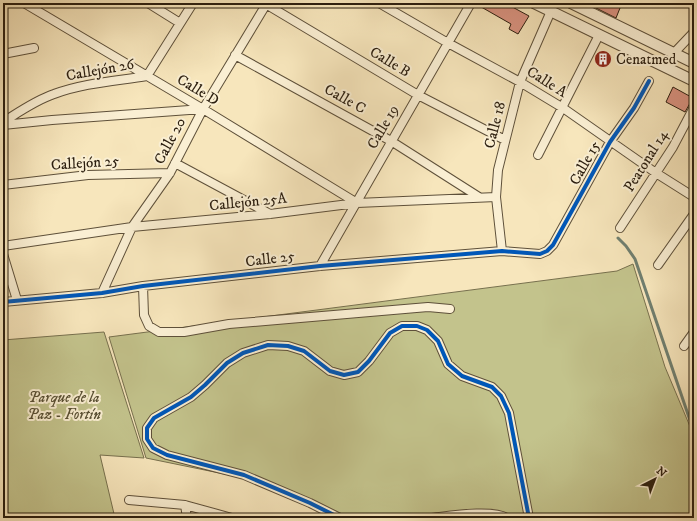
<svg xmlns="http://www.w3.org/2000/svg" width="697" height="521" viewBox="0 0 697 521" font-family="'IM FELL DW Pica',serif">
<rect width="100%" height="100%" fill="#f7e6bc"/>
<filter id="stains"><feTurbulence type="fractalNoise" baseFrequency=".005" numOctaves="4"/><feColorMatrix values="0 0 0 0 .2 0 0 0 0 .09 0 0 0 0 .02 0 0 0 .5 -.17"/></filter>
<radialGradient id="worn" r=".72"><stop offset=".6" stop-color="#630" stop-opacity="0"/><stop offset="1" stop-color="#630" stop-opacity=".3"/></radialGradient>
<path fill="#c3c38c" stroke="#77704e" d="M633 264 665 367 694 436V518H331L319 511 239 477 146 458 109 337 617 271Z
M104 332 144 458 100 455 115 518H3V340Z"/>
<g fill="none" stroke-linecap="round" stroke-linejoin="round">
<path stroke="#6f7f70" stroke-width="3" d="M618 238 626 246 635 259 694 432"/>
</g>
<path fill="#da9381" stroke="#2b1e0f" d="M476 3H505L529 16 518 34 509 29 511 24 476 4Z
M586 3H622L616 18Z
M601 52 610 57 605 65 596 61Z
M673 87 693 98 685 112 666 102Z"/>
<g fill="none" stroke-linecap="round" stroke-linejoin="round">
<g stroke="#5e503a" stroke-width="10">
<path id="minor" d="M24 3 203 109 357 203
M148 3 180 23
M264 3 418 95 505 140
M379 3 448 43 520 82 563 108 656 173 694 197
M674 53 694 32
M3 54 34 48
M235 55 391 141 479 197
M3 122C19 112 36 100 54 94 83 83 116 81 147 76L193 3
M3 125 52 120 203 109
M538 155 599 35
M175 163 270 214
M3 185 88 175 170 173
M620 228 673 147 694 107
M3 246 132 227 270 214 357 203 496 197
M502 251 496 197 498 170 520 82 551 11
M3 254 17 300
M658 265 694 214
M320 266 471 3
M143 286 144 315 149 326 159 332H184L229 324 428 307 450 309
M102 293 132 227 170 173 203 109 267 3
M3 302 102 293 143 286 320 266 502 251 540 254 547 251 553 245 610 142 634 108 649 81
M684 346 694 332
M129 500 185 505 232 518
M185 505 187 518
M340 518 310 503 244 475 167 455 153 448 147 439V428L154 418 191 397 205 385 227 363 243 353 268 345 288 346 304 351 330 371 344 375 358 372 369 361 390 333 402 326H417L427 330 438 341 448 364 462 376 492 387 501 396 509 413 529 518
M430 518C449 516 492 509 507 518"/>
</g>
<g stroke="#5e503a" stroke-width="12">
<path id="tertiary" d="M534 3 694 81
M571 3 694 63"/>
</g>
<use href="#minor" stroke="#faefd3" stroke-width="8"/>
<use href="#tertiary" stroke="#faefd3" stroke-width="10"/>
<g stroke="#faefd3" stroke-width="6">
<path id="cycleway" d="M3 302 102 293 143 286 320 266 502 251 540 254 547 251 553 245 610 142 634 108 649 81
M340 518 310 503 244 475 167 455 153 448 147 439V428L154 418 191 397 205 385 227 363 243 353 268 345 288 346 304 351 330 371 344 375 358 372 369 361 390 333 402 326H417L427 330 438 341 448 364 462 376 492 387 501 396 509 413 529 518"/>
</g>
<use href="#cycleway" stroke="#0057b8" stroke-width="4"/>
</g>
<defs>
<g id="building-disc" transform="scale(0.9)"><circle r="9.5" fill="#8f2418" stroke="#faefd3"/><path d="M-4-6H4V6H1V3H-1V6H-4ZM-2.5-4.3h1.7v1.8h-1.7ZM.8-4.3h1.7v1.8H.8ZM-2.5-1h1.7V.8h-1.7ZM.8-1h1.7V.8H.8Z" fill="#fff"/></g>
</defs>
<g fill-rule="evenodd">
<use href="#building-disc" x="603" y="59"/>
</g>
<g text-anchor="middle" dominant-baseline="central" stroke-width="4" stroke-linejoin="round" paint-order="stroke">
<g font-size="15" fill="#2b1e0f" stroke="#faefd3" text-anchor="start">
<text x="616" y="59">Cenatmed</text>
</g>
<g font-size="15" fill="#2b1e0f" stroke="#faefd3">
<text transform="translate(390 62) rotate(31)">Calle B</text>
<text transform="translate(100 70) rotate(-10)">Callejón 26</text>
<text transform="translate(547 82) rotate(32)">Calle A</text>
<text transform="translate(198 90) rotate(31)">Calle D</text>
<text transform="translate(345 99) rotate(29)">Calle C</text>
<text transform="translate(495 125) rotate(-76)">Calle 18</text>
<text transform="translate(383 127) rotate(-60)">Calle 19</text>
<text transform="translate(170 141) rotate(-62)">Calle 20</text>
<text transform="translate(646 161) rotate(-58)">Peatonal 14</text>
<text transform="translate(85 163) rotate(-4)">Callejón 25</text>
<text transform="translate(585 163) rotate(-61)">Calle 15</text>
<text transform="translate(248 202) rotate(-6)">Callejón 25A</text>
<text transform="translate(270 259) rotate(-7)">Calle 25</text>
</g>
<g font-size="15" font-style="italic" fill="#595034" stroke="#faefd3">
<text x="64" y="397">Parque de la<tspan x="64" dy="17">Paz - Fortín</tspan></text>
</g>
</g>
<rect width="697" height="521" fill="none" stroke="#f7e6bc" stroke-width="16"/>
<rect x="4" y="4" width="689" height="513" fill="none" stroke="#2b1e0f" stroke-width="2"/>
<rect x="8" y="8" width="681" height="505" fill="none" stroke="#2b1e0f"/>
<g transform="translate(655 479) rotate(42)" stroke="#faefd3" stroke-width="3" paint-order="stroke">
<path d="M0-3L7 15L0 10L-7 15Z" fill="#2b1e0f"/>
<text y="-6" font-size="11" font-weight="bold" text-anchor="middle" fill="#2b1e0f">N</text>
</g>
<rect width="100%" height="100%" filter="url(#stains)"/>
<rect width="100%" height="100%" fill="url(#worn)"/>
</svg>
